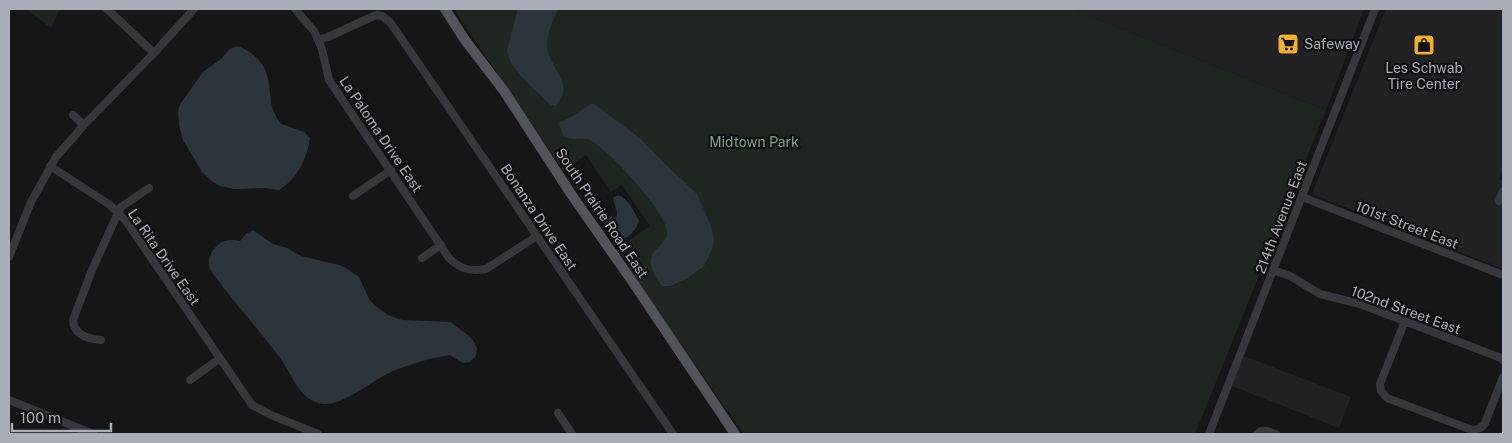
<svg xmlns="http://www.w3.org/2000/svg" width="1512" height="443" viewBox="0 0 1512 443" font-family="'Public Sans',sans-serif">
<rect width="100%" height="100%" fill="#161618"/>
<path fill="#222225" d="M1073 9H1364L1326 110Z
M1386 9H1503V169L1499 179 1503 181V269L1312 194Z
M1244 356 1351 397 1339 428 1232 386Z"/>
<path fill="#1e261f" d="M26 9H60L51 28Z
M454 9H1073L1326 110 1195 434H744L656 309 617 249 650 226 622 185 611 192 586 155 563 171Z"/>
<path fill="#2c353c" d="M518 9H558C553 21 547 33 547 46 549 69 577 84 555 106L549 104C535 88 510 72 507 50Z
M238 46C250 51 262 60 266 72 273 92 266 104 281 124L304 132 310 138C307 159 297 179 279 190L264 188 234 189 220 186 213 182 202 172 183 140 179 125 178 110 181 103 203 72 221 59 231 48Z
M591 104H594L641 139 665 164 697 194 711 226 714 240 712 249 704 266 688 278 670 286H662C656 277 645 263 654 252 656 249 659 247 662 244 664 241 667 237 667 234 671 216 608 150 592 141 582 136 575 142 563 136L559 123 573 116Z
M618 195C628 198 634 211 639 221 637 230 627 239 618 241 607 234 600 217 599 204H601L607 215 614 218 617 217V213L613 198Z
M253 230 273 244 287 248 301 256 339 265 346 268 359 277 369 299 374 305 388 315 402 320 450 322 469 336 474 342 477 349 476 356 470 362 463 363 450 355C430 358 410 364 391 372 373 380 343 406 323 404 299 401 293 375 280 358 262 334 242 311 223 287 219 280 210 273 209 265 208 259 211 252 215 248 222 240 230 239 240 241L246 234Z"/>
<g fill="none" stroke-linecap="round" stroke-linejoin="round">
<path stroke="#37383d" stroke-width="8" d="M107 9 154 53
M295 9 314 31 322 49 329 80 449 258C460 269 471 272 486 269L537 236
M318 40 328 37 376 15 382 16 390 22 673 434
M73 115 84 125
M50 166 110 205 126 221 252 405 271 415 318 434
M353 196 391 170
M1302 197 1503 275
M1499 201 1503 191
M9 257 31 202 56 157 84 125 154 53 194 9
M422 258 441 245
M1273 270 1290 276 1320 294 1360 304 1501 358 1503 360
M1405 321 1380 384 1381 391 1387 398 1472 430C1478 430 1482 428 1485 423L1503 377
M101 340C88 339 74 335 73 320L92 270 118 213 121 207 149 188
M190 380 219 359
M9 400 93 434
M558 413 572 434
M1209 434 1375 9
M1257 434 1261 431H1267L1276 434"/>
<path stroke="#53555c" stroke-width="10" d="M445 9 465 40 504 91 571 194 632 281 735 434"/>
</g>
<defs>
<g id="supermarket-square" transform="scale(1.125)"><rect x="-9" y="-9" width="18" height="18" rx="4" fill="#f2b134" stroke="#111113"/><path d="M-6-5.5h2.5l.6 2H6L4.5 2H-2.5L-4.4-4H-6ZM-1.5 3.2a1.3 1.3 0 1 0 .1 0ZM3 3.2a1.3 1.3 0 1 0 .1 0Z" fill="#111"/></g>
<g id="shop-square" transform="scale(1.125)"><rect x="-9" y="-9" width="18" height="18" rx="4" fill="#f2b134" stroke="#111113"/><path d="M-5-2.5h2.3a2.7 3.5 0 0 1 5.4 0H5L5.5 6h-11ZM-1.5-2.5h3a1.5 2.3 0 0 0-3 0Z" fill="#111"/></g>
</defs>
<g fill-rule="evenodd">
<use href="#supermarket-square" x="1288" y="44"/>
<use href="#shop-square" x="1424" y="45"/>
</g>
<g text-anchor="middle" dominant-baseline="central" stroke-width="4.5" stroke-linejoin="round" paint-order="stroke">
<g font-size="14" fill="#a8adb8" stroke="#111113" text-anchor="start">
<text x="1304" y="44">Safeway</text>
<text x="1424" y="68" text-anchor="middle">Les Schwab<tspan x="1424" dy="16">Tire Center</tspan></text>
</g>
<g font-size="14" fill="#a8adb8" stroke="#111113">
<text transform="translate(381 134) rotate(56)">La Paloma Drive East</text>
<text transform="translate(602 213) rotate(56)">South Prairie Road East</text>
<text transform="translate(539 217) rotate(56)">Bonanza Drive East</text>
<text transform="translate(1281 217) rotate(-69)">214th Avenue East</text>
<text transform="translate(1407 225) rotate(21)">101st Street East</text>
<text transform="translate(164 257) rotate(55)">La Rita Drive East</text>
<text transform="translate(1406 310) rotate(20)">102nd Street East</text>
</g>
<g font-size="14" fill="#7fa381" stroke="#111113">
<text x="754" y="142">Midtown Park</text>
</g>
</g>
<rect width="1512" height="443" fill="none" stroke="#a8adb8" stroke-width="20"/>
<path d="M12 423v8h99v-8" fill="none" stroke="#a8adb8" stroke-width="2.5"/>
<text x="20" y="423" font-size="15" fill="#a8adb8" stroke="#111113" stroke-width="4" paint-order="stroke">100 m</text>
</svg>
